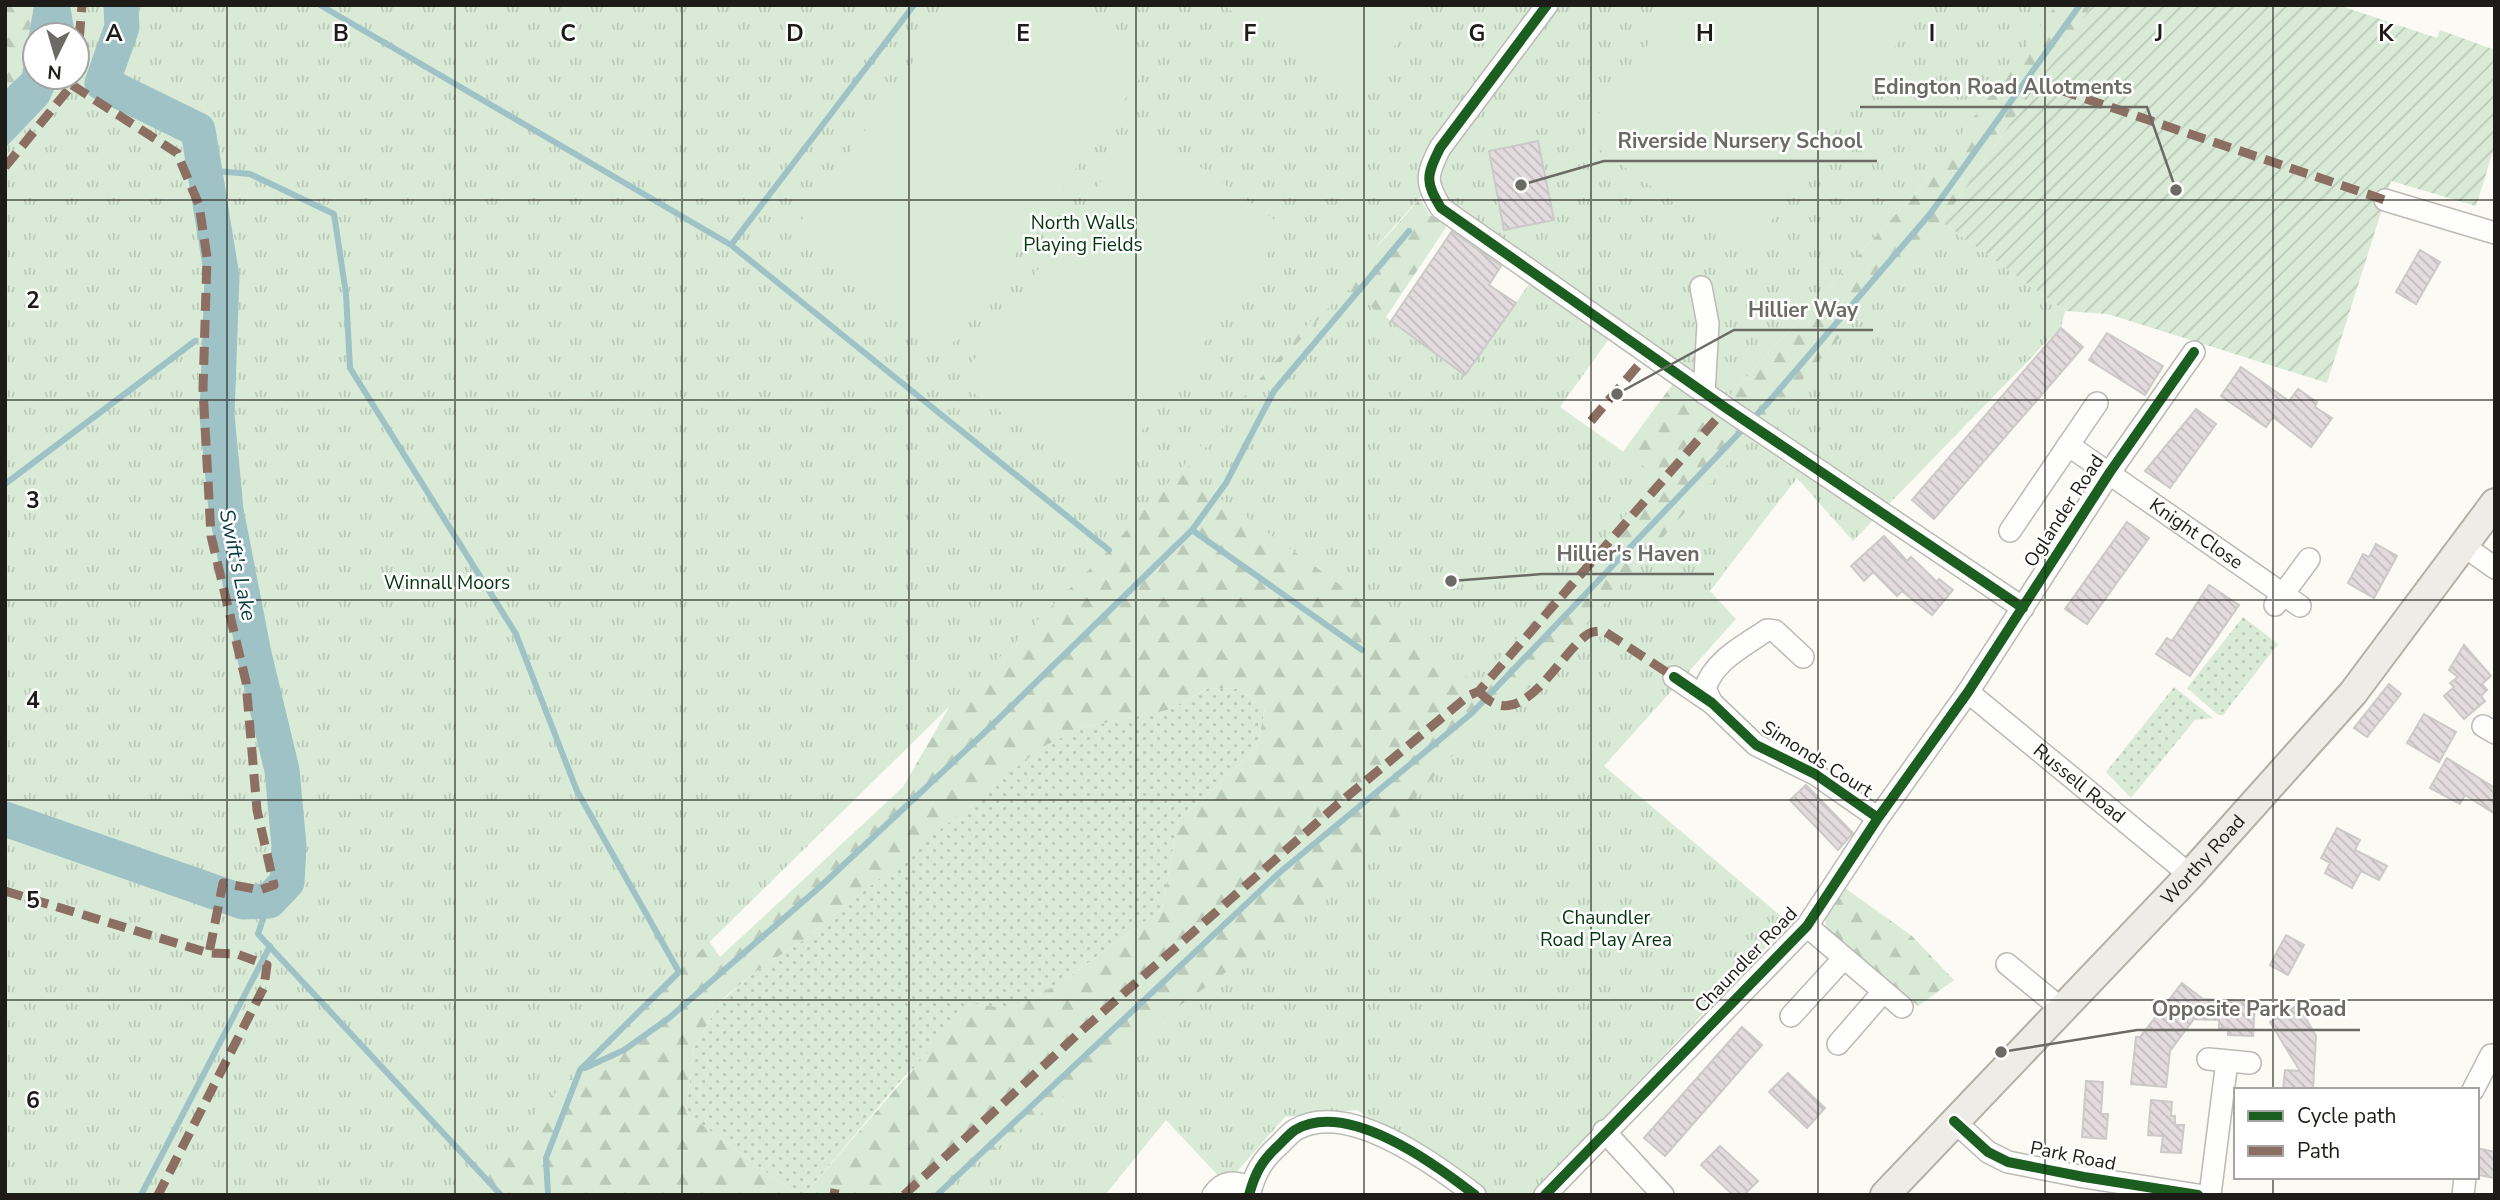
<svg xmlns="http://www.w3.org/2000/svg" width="2500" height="1200" viewBox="0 0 2500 1200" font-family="'Nunito Sans',sans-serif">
<defs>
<pattern id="grass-dots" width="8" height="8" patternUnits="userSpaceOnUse" patternTransform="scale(1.75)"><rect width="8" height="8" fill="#d9ebd7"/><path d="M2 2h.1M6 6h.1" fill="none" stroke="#bac9b8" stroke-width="1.8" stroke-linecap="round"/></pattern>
<pattern id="forest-firs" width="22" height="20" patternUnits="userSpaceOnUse" patternTransform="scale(1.75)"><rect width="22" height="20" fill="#d9ebd7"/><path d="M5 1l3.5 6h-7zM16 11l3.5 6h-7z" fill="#bac9b8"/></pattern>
<pattern id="park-tufts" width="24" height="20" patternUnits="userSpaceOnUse" patternTransform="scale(1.75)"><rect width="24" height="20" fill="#d9ebd7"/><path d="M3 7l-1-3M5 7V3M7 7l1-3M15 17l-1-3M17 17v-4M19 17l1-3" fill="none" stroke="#bac9b8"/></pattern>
<pattern id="garden-furrows" width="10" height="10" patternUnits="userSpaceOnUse" patternTransform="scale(1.75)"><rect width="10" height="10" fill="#d9ebd7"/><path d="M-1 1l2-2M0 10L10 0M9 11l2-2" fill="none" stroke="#bac9b8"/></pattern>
<pattern id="building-back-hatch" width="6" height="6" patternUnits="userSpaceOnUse" patternTransform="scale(1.75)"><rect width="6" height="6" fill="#e3dbdd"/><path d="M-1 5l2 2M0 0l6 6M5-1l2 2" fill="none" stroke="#c2bbbd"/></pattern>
</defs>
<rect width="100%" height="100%" fill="#fbfaf4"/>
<path fill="url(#grass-dots)" d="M2243 617 2278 644 2223 715H2218L2187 688Z
M2174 687 2213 718 2195 720 2131 798 2106 772Z
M1209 688 1240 689 1265 709 1257 748 1178 821 1162 909 1059 984 1008 1009 908 1072 804 1195H797L686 1113 694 1048 720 1002 759 969 805 939 1041 747 1085 727 1168 710Z"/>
<path fill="url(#forest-firs)" d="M5 5H34L22 75 5 90Z
M2013 5H2092L1942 222 1747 488 1696 624 985 1195H804L970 1003 1008 1009 1059 984 1162 909 1178 821 1257 748 1265 709 1240 689 1209 688 1168 710 1085 727 1042 747 805 939 759 969 720 1001 694 1048 686 1113 797 1195H463L101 46 720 957 903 787 993 631 1388 235 1420 198 1430 215 1447 226 1386 317 1362 365 1605 485 1624 450 1675 381 1714 414 1726 408 1728 397 1930 177Z
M1845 888 1912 936 1954 980 1918 1006 1826 930 1825 913Z"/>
<path fill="url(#park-tufts)" d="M43 5H2056L1930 177 1728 397 1428 188 1109 550 478 1169 501 1195H5V108L35 77H77V35H38Z
M1942 222 2065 311 2061 327 1853 541 1797 478 1710 591 1736 619 1604 766 1789 923 1531 1195H1484L1357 1110 1285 1117 1226 1184 1166 1120 1105 1195H937L1167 1015 1315 908 1492 712 1509 707 1532 685Z
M1532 280 1611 336 1560 407 1659 477 1477 684 1184 472 1346 288 1465 375Z"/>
<path fill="url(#garden-furrows)" d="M2092 5H2338L2437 38 2440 30 2495 50V145L2476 206 2391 181 2327 383 2108 314 2065 311 1942 222Z"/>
<path fill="#d9ebd7" d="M953 5H1074L1152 61 950 347 791 235Z
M1223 5H1426L1355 98Z
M1676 5H1925L1747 255 1582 137Z
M1141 125 1286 228 1103 485 958 382Z"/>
<path fill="#9ec2c5" d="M34 5H70L75 34 35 35V77H60L48 103 5 148V90L22 74Z"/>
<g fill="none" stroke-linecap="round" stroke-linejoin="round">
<path stroke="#9ec2c5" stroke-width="6" d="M320 5 731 245
M914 5 731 245 1109 550
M205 170 250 174 334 214 346 294 350 368 516 634 577 791 679 972 580 1070 546 1158 548 1195
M214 328 221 322
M5 484 195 341
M1192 530 1362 650
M269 901 258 934 501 1195
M585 1068 624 1050 669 1018 821 886 983 734 1192 530 1226 483 1274 391 1409 231
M141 1195 270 946
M937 1195 1279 873 1472 713 1766 405 1930 214 2080 5"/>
<path stroke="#9ec2c5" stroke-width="35" d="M5 819 243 902 269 901 287 882 289 846 282 770 254 654 226 510 217 415 222 277 198 130 102 83 122 27 121 5"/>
</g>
<path fill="url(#building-back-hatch)" stroke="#cccac9" stroke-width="2" d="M1538 141 1554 220 1504 230 1489 151Z
M1452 231 1501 266 1489 285 1516 303 1465 375 1391 321Z
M2420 250 2440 262 2416 304 2396 292Z
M2061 328 2083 347 1934 519 1912 500Z
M2107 333 2163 366 2145 395 2089 360Z
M2241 367 2289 401 2298 389 2317 402 2315 407 2332 418 2311 447 2273 417 2266 427 2221 396Z
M2196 409 2216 424 2170 488 2145 471Z
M2127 522 2149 538 2087 624 2065 609Z
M1884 536 1907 561 1911 557 1937 582 1939 579 1953 590 1932 615 1902 591 1897 596 1873 572 1864 581 1851 566Z
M2376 544 2397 556 2374 598 2348 583 2363 554 2369 557Z
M2209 585 2239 605 2190 676 2156 654 2167 638 2172 641Z
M2464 645 2491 676 2482 684 2487 690 2481 696 2485 701 2464 719 2444 696 2454 687 2450 683 2458 677 2449 670Z
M2389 684 2401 694 2367 737 2354 728Z
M2424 714 2456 732 2439 762 2407 743Z
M2447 758 2495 788V814L2465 795 2460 804 2430 788Z
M1806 785 1853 833 1838 850 1790 800Z
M2337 828 2360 840 2355 850 2387 866 2379 880 2361 871 2352 888 2325 873 2330 863 2321 858Z
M2286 935 2304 945 2288 975 2270 965Z
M2182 983 2203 999 2255 1002 2253 1036 2228 1035V1028H2219V1020L2194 1019 2170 1051 2166 1087 2131 1084 2136 1037H2140Z
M2298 1005 2316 1036 2313 1090H2283L2285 1070 2300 1071 2270 1022Z
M1742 1027 1762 1045 1665 1156 1644 1138Z
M1788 1073 1825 1108 1807 1128 1769 1092Z
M2086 1081 2103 1082 2101 1114H2108L2106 1139 2082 1137Z
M2151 1100 2172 1102 2171 1116H2175V1125H2184L2181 1153 2161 1152 2163 1136 2148 1135Z
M1720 1146 1758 1181 1744 1195H1733L1701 1165Z
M2477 1148 2495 1152V1178L2478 1175Z"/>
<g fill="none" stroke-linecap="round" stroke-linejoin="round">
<g stroke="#bbbab6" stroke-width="24">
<g id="minor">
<path d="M1547 5 1440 148C1426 176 1425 182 1441 208L1726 408 2023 608"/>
<path d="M2385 200 2495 233"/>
<path d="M1701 287 1708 324 1704 393"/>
<path id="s1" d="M2068 445 2300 606"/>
<path d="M2010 531 2097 403"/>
<path d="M2464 546 2495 568"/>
<path d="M2275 605 2309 559"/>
<path d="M1674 677 1712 703 1756 745 1815 774 1878 818"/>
<path id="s2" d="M1968 692 2190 875"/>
<path d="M1712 703 1705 689C1713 661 1744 646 1767 630L1775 631 1803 657"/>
<path d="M2483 726 2495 733"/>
<path d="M1807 926 1902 1007"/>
<path d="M2007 964 2063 1010"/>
<path d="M1791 1016 1844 958"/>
<path d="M1838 1044 1883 992"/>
<path d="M2208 1059 2250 1063"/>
<path d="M2473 1090 2491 1055"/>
<path d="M1954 1121 1988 1152 2008 1162 2084 1177 2198 1195"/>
<path d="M1604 1131 1663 1195"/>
<path d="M1213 1195C1224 1179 1235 1182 1251 1187"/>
<path d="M1249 1195C1255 1173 1262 1160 1279 1145 1284 1140 1289 1134 1295 1130 1347 1099 1435 1164 1475 1195"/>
<path d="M1545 1195 1807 926 1878 818 1968 692 2110 472 2194 352"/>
<path d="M2210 1195 2227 1061"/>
<path d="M2463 1195 2465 1177"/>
</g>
</g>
<g stroke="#b4b0a5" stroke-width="32">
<g id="major">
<path id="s3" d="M1885 1195 2190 875 2353 693 2495 503"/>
</g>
</g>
<use href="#minor" stroke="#fefefd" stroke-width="21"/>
<use href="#major" stroke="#edece6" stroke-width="28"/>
<path stroke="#8d6e63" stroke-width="9" stroke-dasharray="18 9" stroke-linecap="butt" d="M77 66 82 5
M72 85 177 153 199 205 207 257 203 389 211 536 246 682 257 810 274 885 260 890 223 883 209 953
M2060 90 2385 200
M5 167 72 85 74 77
M1591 421 1648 354
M1479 691C1520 740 1559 653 1588 634 1592 631 1599 631 1604 631L1674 677
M5 891 209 953 237 954 267 965 264 987 158 1195
M834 1195 835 1189
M904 1195 1079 1033 1337 805 1468 696 1479 691 1726 408"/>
<g stroke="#fff" stroke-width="15">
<path id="cycleway" d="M1547 5 1440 148C1426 176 1425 182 1441 208L1726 408 2023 608
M1674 677 1712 703 1756 745 1815 774 1878 818
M1954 1121 1988 1152 2008 1162 2084 1177 2198 1195
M1249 1195C1255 1173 1262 1160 1279 1145 1284 1140 1289 1134 1295 1130 1347 1099 1435 1164 1475 1195
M1545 1195 1807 926 1878 818 1968 692 2110 472 2194 352"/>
</g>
<use href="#cycleway" stroke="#1b5e20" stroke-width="10"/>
</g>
<path fill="none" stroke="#1d1c18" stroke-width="2" stroke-opacity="0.55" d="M227 5V1195M455 5V1195M682 5V1195M909 5V1195M1136 5V1195M1364 5V1195M1591 5V1195M1818 5V1195M2045 5V1195M2273 5V1090M5 200H2495M5 400H2495M5 600H2495M5 800H2495M5 1000H2495M2273 1177V1195"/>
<g text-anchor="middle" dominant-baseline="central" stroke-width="5" stroke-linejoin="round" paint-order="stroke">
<g font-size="19" fill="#02370e" stroke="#fff">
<text x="1083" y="223">North Walls<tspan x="1083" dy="22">Playing Fields</tspan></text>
<text x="447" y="583">Winnall Moors</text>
<text x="1606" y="918">Chaundler<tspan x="1606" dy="22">Road Play Area</tspan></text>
</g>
<g font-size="19" fill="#1d1c18" stroke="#fff">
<text transform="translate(2064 511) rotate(-57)">Oglander Road</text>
<text stroke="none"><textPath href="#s1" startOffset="156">Knight Close</textPath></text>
<text transform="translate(1817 759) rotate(32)">Simonds Court</text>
<text stroke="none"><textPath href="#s2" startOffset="144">Russell Road</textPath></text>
<text stroke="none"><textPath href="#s3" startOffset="462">Worthy Road</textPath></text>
<text transform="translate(1746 960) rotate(-46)">Chaundler Road</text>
<text transform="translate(2073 1156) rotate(11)">Park Road</text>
</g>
<g font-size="21" font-style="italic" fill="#083c42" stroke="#fff">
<text transform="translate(238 565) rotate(78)">Swift's Lake</text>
</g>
</g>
<g font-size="23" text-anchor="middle" font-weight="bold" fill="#1d1c18" stroke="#fff" stroke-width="5" stroke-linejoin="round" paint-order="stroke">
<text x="114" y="41">A</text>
<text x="341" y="41">B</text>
<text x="568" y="41">C</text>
<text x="795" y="41">D</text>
<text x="1023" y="41">E</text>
<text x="1250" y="41">F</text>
<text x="1477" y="41">G</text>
<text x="1705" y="41">H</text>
<text x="1932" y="41">I</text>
<text x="2159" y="41">J</text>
<text x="2386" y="41">K</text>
<text x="33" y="308">2</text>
<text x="33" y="508">3</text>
<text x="33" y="708">4</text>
<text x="33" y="908">5</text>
<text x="33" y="1108">6</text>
</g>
<path fill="none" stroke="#6b6a65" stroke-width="2.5" d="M2176 190L2147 107H1860M1521 185L1604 161H1877M1617 394L1734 330H1873M1451 581L1542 574H1714M2001 1052L2137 1030H2360"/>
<g fill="#6b6a65" stroke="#fff" stroke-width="2.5">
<circle cx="2176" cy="190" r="7"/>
<circle cx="1521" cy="185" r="7"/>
<circle cx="1617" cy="394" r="7"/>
<circle cx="1451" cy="581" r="7"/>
<circle cx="2001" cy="1052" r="7"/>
</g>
<g font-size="21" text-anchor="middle" font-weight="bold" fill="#6b6a65" stroke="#fff" stroke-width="5" stroke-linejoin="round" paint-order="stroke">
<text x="2003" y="94">Edington Road Allotments</text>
<text x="1740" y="148">Riverside Nursery School</text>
<text x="1803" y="317">Hillier Way</text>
<text x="1628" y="561">Hillier's Haven</text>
<text x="2249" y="1016">Opposite Park Road</text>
</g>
<rect width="2500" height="1200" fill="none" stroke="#1d1c18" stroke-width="14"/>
<rect x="2234" y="1088" width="245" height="91" fill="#ffffff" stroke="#a5a4a3" stroke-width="2"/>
<rect x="2248" y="1111" width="35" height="10" fill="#1b5e20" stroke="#a5a4a3" stroke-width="2"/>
<text x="2297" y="1123" font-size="21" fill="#1d1c18">Cycle path</text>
<rect x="2248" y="1146" width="35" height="10" fill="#8d6e63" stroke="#a5a4a3" stroke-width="2"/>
<text x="2297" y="1158" font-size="21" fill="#1d1c18">Path</text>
<g transform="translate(56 56) rotate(185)"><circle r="33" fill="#ffffff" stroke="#a5a4a3" stroke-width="2"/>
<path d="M0-5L12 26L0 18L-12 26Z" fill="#6b6a65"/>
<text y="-10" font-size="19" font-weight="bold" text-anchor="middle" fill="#1d1c18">N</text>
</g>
</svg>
